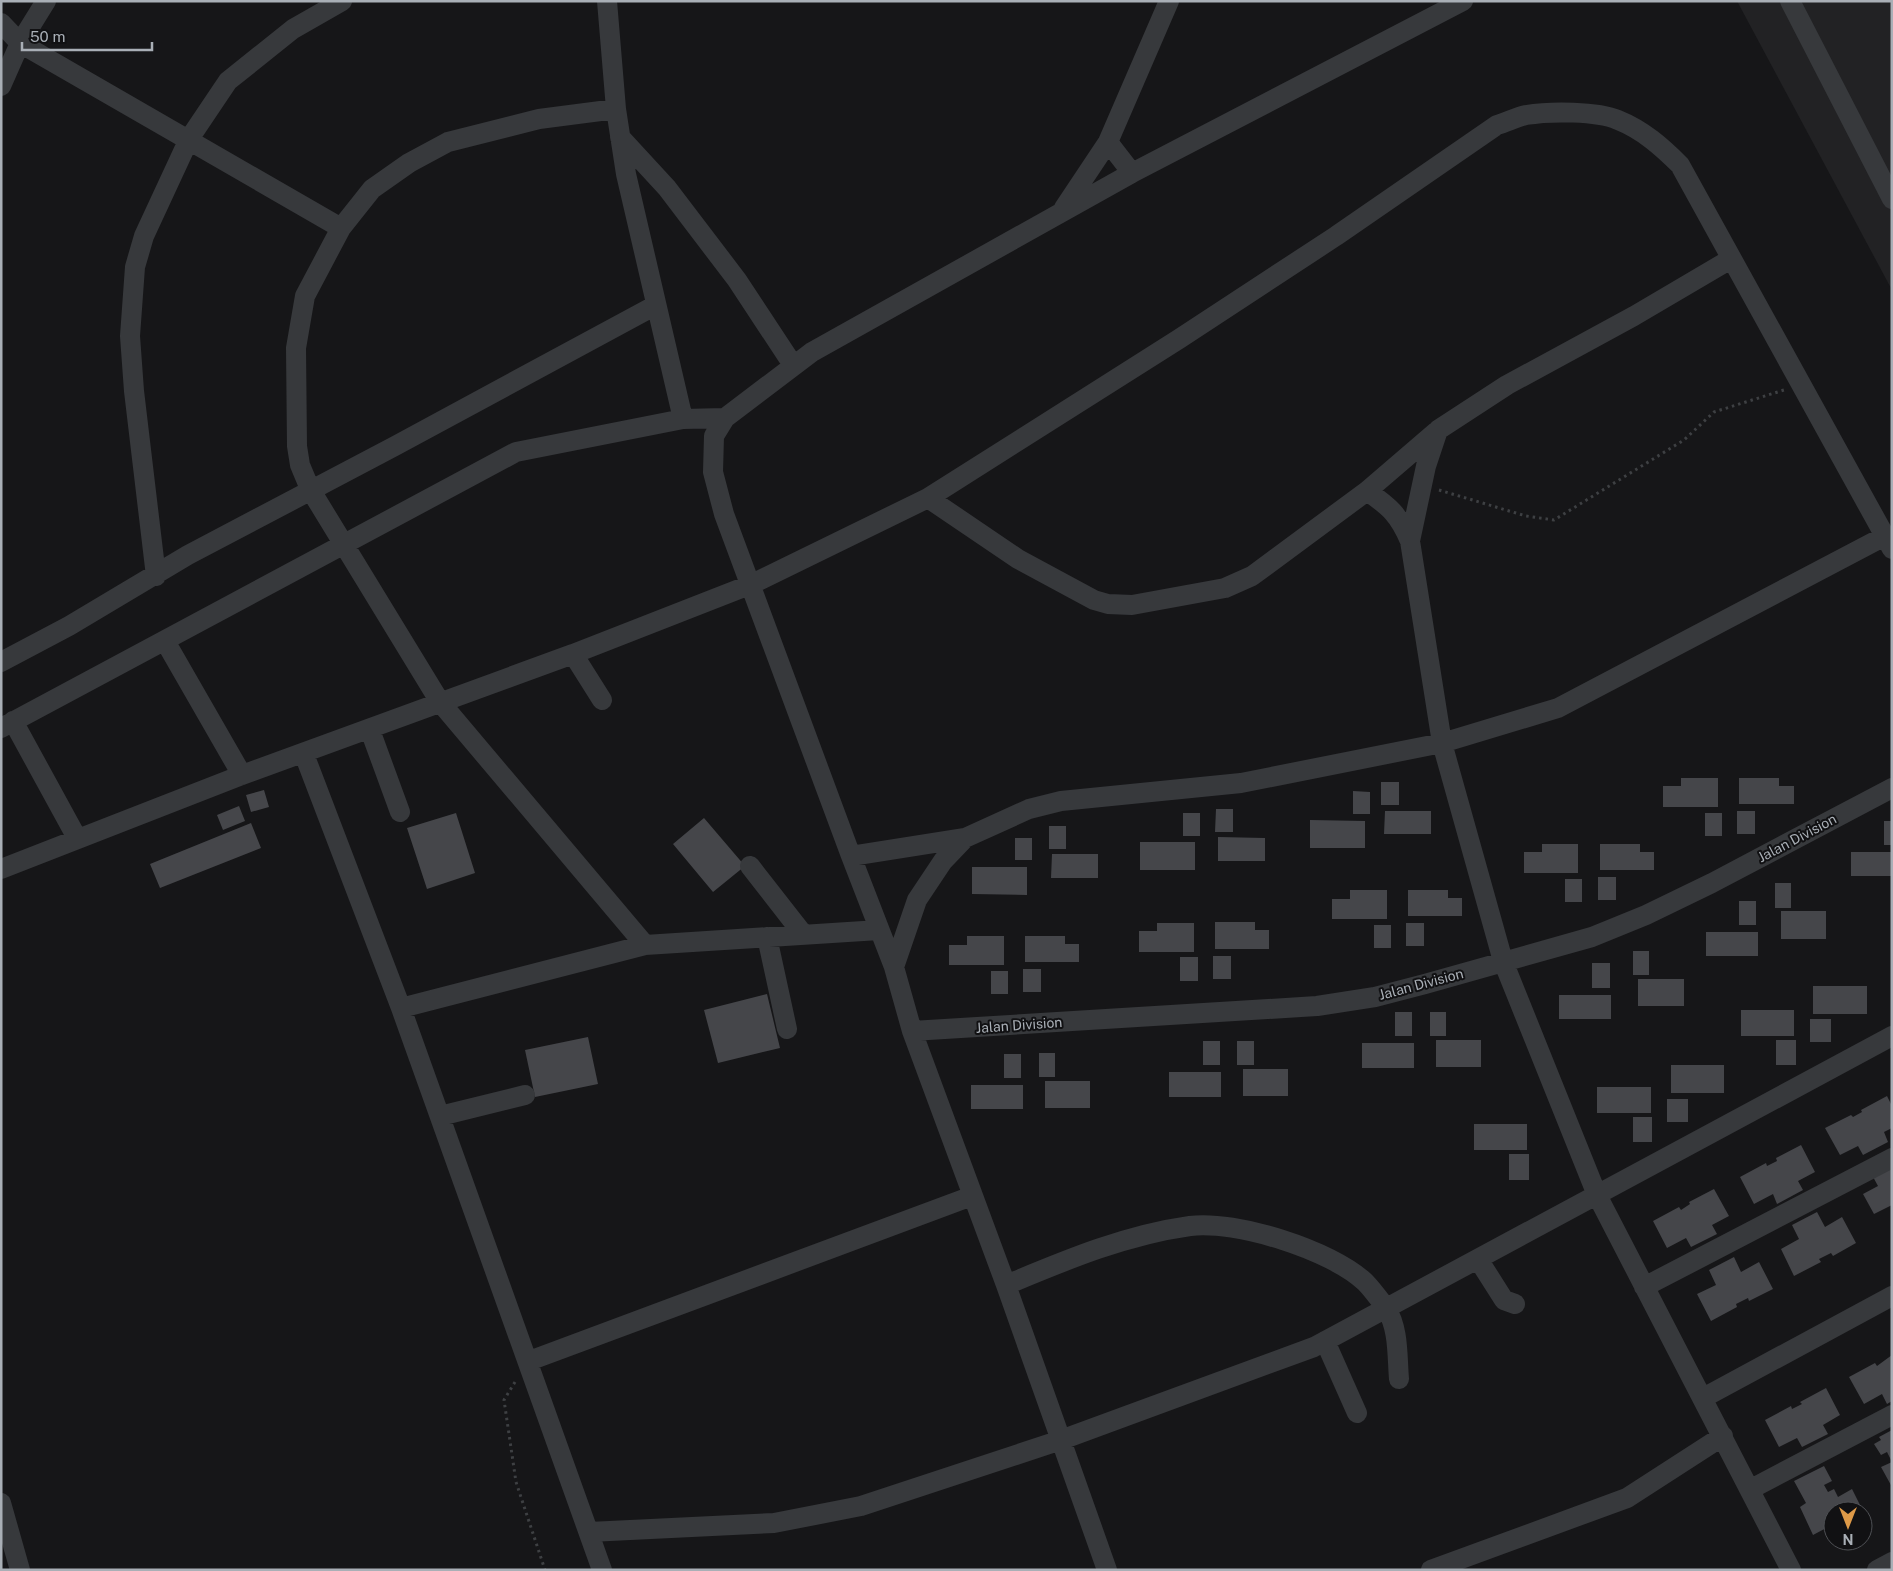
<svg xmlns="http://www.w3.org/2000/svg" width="1893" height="1571" viewBox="0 0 1893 1571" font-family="'Public Sans',sans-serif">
<rect width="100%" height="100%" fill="#161618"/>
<path fill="#222224" d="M1737 1H1892V290Z"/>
<path fill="#45464a" d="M1681 778H1718V807H1663V786H1681Z
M1739 778H1779V786H1794V804H1739Z
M1381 782H1399V805H1381Z
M264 790 269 807 251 812 246 795Z
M1353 791 1370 792V814H1353Z
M239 806 245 821 223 830 217 815Z
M1216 809H1233V832H1215Z
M1385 811H1431V834H1384Z
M1737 811H1755V834H1737Z
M456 813 475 873 427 889 407 828Z
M1183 813H1200V836H1183Z
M1705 813H1722V836H1705Z
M704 818 745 866 713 892 673 844Z
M1310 820 1365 821V848H1310Z
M1884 821H1892V845H1884Z
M251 823 261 848 160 888 150 864Z
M1049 826H1066V849H1049Z
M1218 837 1265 838V861H1218Z
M1015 838H1032V860H1015Z
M1140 842H1195V870H1140Z
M1542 844H1578V873H1524V852H1542Z
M1600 844H1640V852H1654V870H1600Z
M1851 852H1892V876H1851Z
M1052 854H1098V878H1051Z
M972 867H1027V895L972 894Z
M1598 877H1616V900H1598Z
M1565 879H1582V902H1565Z
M1775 883H1791V908H1775Z
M1350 890H1387V919H1332V899H1350Z
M1408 890H1448V898H1462V916H1408Z
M1739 901H1756V925H1739Z
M1781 911H1826V939H1781Z
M1215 922H1255V930H1269V949H1215Z
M1157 923H1194V952H1139V931H1157Z
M1406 923H1424V946H1406Z
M1374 925H1391V948H1374Z
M1706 932H1758V956H1706Z
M967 936H1004V965H949V945H967Z
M1025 936H1065V944H1079V962H1025Z
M1633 951H1649V975H1633Z
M1213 956H1231V979H1213Z
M1180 957H1198V981H1180Z
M1592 963H1610V988H1592Z
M1023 969H1041V992H1023Z
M991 971H1008V994H991Z
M1638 979H1684V1006H1638Z
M1813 986H1867V1014H1813Z
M767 994 780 1048 718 1063 704 1010Z
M1559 995H1611V1019H1559Z
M1741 1010H1794V1036H1741Z
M1395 1012H1412V1036H1395Z
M1430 1012H1446V1036H1430Z
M1810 1019H1831V1042H1810Z
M588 1037 598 1084 535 1097 525 1050Z
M1436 1040H1481V1067H1436Z
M1776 1040H1796V1065H1776Z
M1203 1041H1220V1065H1203Z
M1237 1041H1254V1065H1237Z
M1362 1043H1414V1068H1362Z
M1039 1053H1055V1077H1039Z
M1004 1054H1021V1078H1004Z
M1671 1065H1724V1093H1671Z
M1243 1069H1288V1096H1243Z
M1169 1072H1221V1097H1169Z
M1045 1081H1090V1108H1045Z
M971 1085H1023V1109H971Z
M1597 1087H1651V1113H1597Z
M1887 1096 1892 1106V1128L1884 1132 1888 1142 1863 1155 1858 1146 1840 1155 1825 1128 1851 1115 1853 1117 1862 1112 1861 1110Z
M1667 1099H1688V1122H1667Z
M1633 1117H1652V1142H1633Z
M1474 1124H1527V1150H1474Z
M1801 1145 1815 1172 1798 1181 1803 1190 1777 1204 1773 1194 1754 1204 1740 1177 1766 1163 1767 1166 1777 1161 1776 1158Z
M1509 1154H1529V1180H1509Z
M1892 1165V1205L1874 1214 1863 1194 1878 1186 1872 1175Z
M1714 1189 1729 1216 1712 1225 1717 1234 1691 1247 1686 1238 1667 1248 1653 1221 1679 1207 1681 1210 1690 1204 1689 1202Z
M1817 1212 1825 1227 1842 1217 1856 1243 1833 1256 1831 1253 1819 1259 1821 1262 1794 1276 1781 1249 1799 1239 1792 1225Z
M1734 1257 1741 1272 1759 1262 1773 1289 1749 1301 1748 1298 1736 1304 1737 1307 1711 1321 1697 1294 1716 1285 1709 1270Z
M1892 1355V1401L1887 1404 1882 1394 1864 1404 1849 1377 1875 1363 1877 1366Z
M1826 1388 1840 1415 1823 1425 1828 1434 1802 1447 1797 1438 1779 1447 1765 1420 1791 1406 1792 1409 1802 1404 1800 1402Z
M1892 1430V1462L1887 1452 1881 1455 1874 1444 1881 1440 1879 1437Z
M1892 1462V1487L1881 1467Z
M1824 1466 1832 1481 1824 1485 1828 1492 1834 1489 1838 1497 1852 1489 1866 1517 1863 1519V1511H1833V1532L1830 1526 1813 1535 1800 1507 1806 1503 1794 1481Z"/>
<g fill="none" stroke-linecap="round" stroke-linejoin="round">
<path stroke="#3e4043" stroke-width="3" stroke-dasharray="2.5 4" stroke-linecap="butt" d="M1439 490 1526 516 1554 520 1684 440 1714 412 1784 390
M515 1382 504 1400 516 1482 545 1570"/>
<path stroke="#37393c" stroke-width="20" d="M607 1 616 109 626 174 683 419
M1790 1 1892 199
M1 23 20 43 341 228
M1 86 20 43 46 1
M616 109 539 119 448 142 409 163 372 189 341 228 305 296 296 348 297 446 300 465 310 489 440 702 645 945
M620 137 667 188 737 280 793 365
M1108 142 1132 173
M1064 208 1108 142 1169 1
M1367 491C1390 507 1399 515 1410 541L1442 743 1503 961 1597 1195 1791 1570
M928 498 1018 559 1094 600 1108 604 1132 605 1225 588 1252 576 1367 491 1438 430 1507 385 1634 316 1731 259
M1410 541 1426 466 1438 430
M156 576 134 391 130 336 135 267 144 236 189 139 228 81 293 29 342 1
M165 641 242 775
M573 654 602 700
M1 662 69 626 188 555 395 446 656 305
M13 721 77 838
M1 728 516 452 683 419 725 418
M370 730 400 812
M304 754 401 1008 602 1570
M851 856 965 838
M750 866 803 934
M1 869 242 775 573 654 752 584 928 498 1179 339 1336 236 1497 125C1507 122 1517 117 1526 115 1550 111 1597 111 1618 120 1643 130 1662 147 1680 165L1892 549
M767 937 787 1029
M894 967 917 900 943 861 965 838 1029 809 1061 801 1241 783 1442 743 1558 708 1885 536
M401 1008 645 945 879 930
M912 1031 1317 1006 1375 997 1425 984 1592 937 1646 915 1712 883 1892 788
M440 1116 525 1095
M1478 1259 1504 1300 1515 1304
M1006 1285C1066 1260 1125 1235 1190 1226 1236 1220 1331 1250 1365 1282 1372 1289 1380 1300 1386 1308 1399 1329 1397 1355 1399 1379
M1644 1287 1892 1158
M1325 1341 1357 1413
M529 1361 972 1196
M1703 1398 1892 1296
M1751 1489 1892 1415
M1 1503 20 1570
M589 1532 774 1523 861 1506 1061 1440 1314 1347 1892 1036
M1107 1570 1006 1285 912 1031 894 967 851 856 724 514 713 472 714 436 725 418 812 352 1132 173 1463 1
M1431 1570 1627 1498 1723 1436
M1877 1570 1892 1562"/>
</g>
<g text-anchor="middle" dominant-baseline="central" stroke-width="4" stroke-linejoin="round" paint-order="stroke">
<g font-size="14" fill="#a9afb6" stroke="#111113">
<text transform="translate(1797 838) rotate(-28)">Jalan Division</text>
<text transform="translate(1421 984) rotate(-15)">Jalan Division</text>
<text transform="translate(1019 1025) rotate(-4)">Jalan Division</text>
</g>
</g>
<rect width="1893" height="1571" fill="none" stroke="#a9afb6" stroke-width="5"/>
<g transform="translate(1848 1526) rotate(180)"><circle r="24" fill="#111113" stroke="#4e5054"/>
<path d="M0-4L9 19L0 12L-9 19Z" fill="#de9a48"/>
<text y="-8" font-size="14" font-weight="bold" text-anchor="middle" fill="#a9afb6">N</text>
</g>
<path d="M22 42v8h130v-8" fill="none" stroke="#a9afb6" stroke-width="2.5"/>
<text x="30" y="42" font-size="15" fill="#a9afb6" stroke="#111113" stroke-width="4" paint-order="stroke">50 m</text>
</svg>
